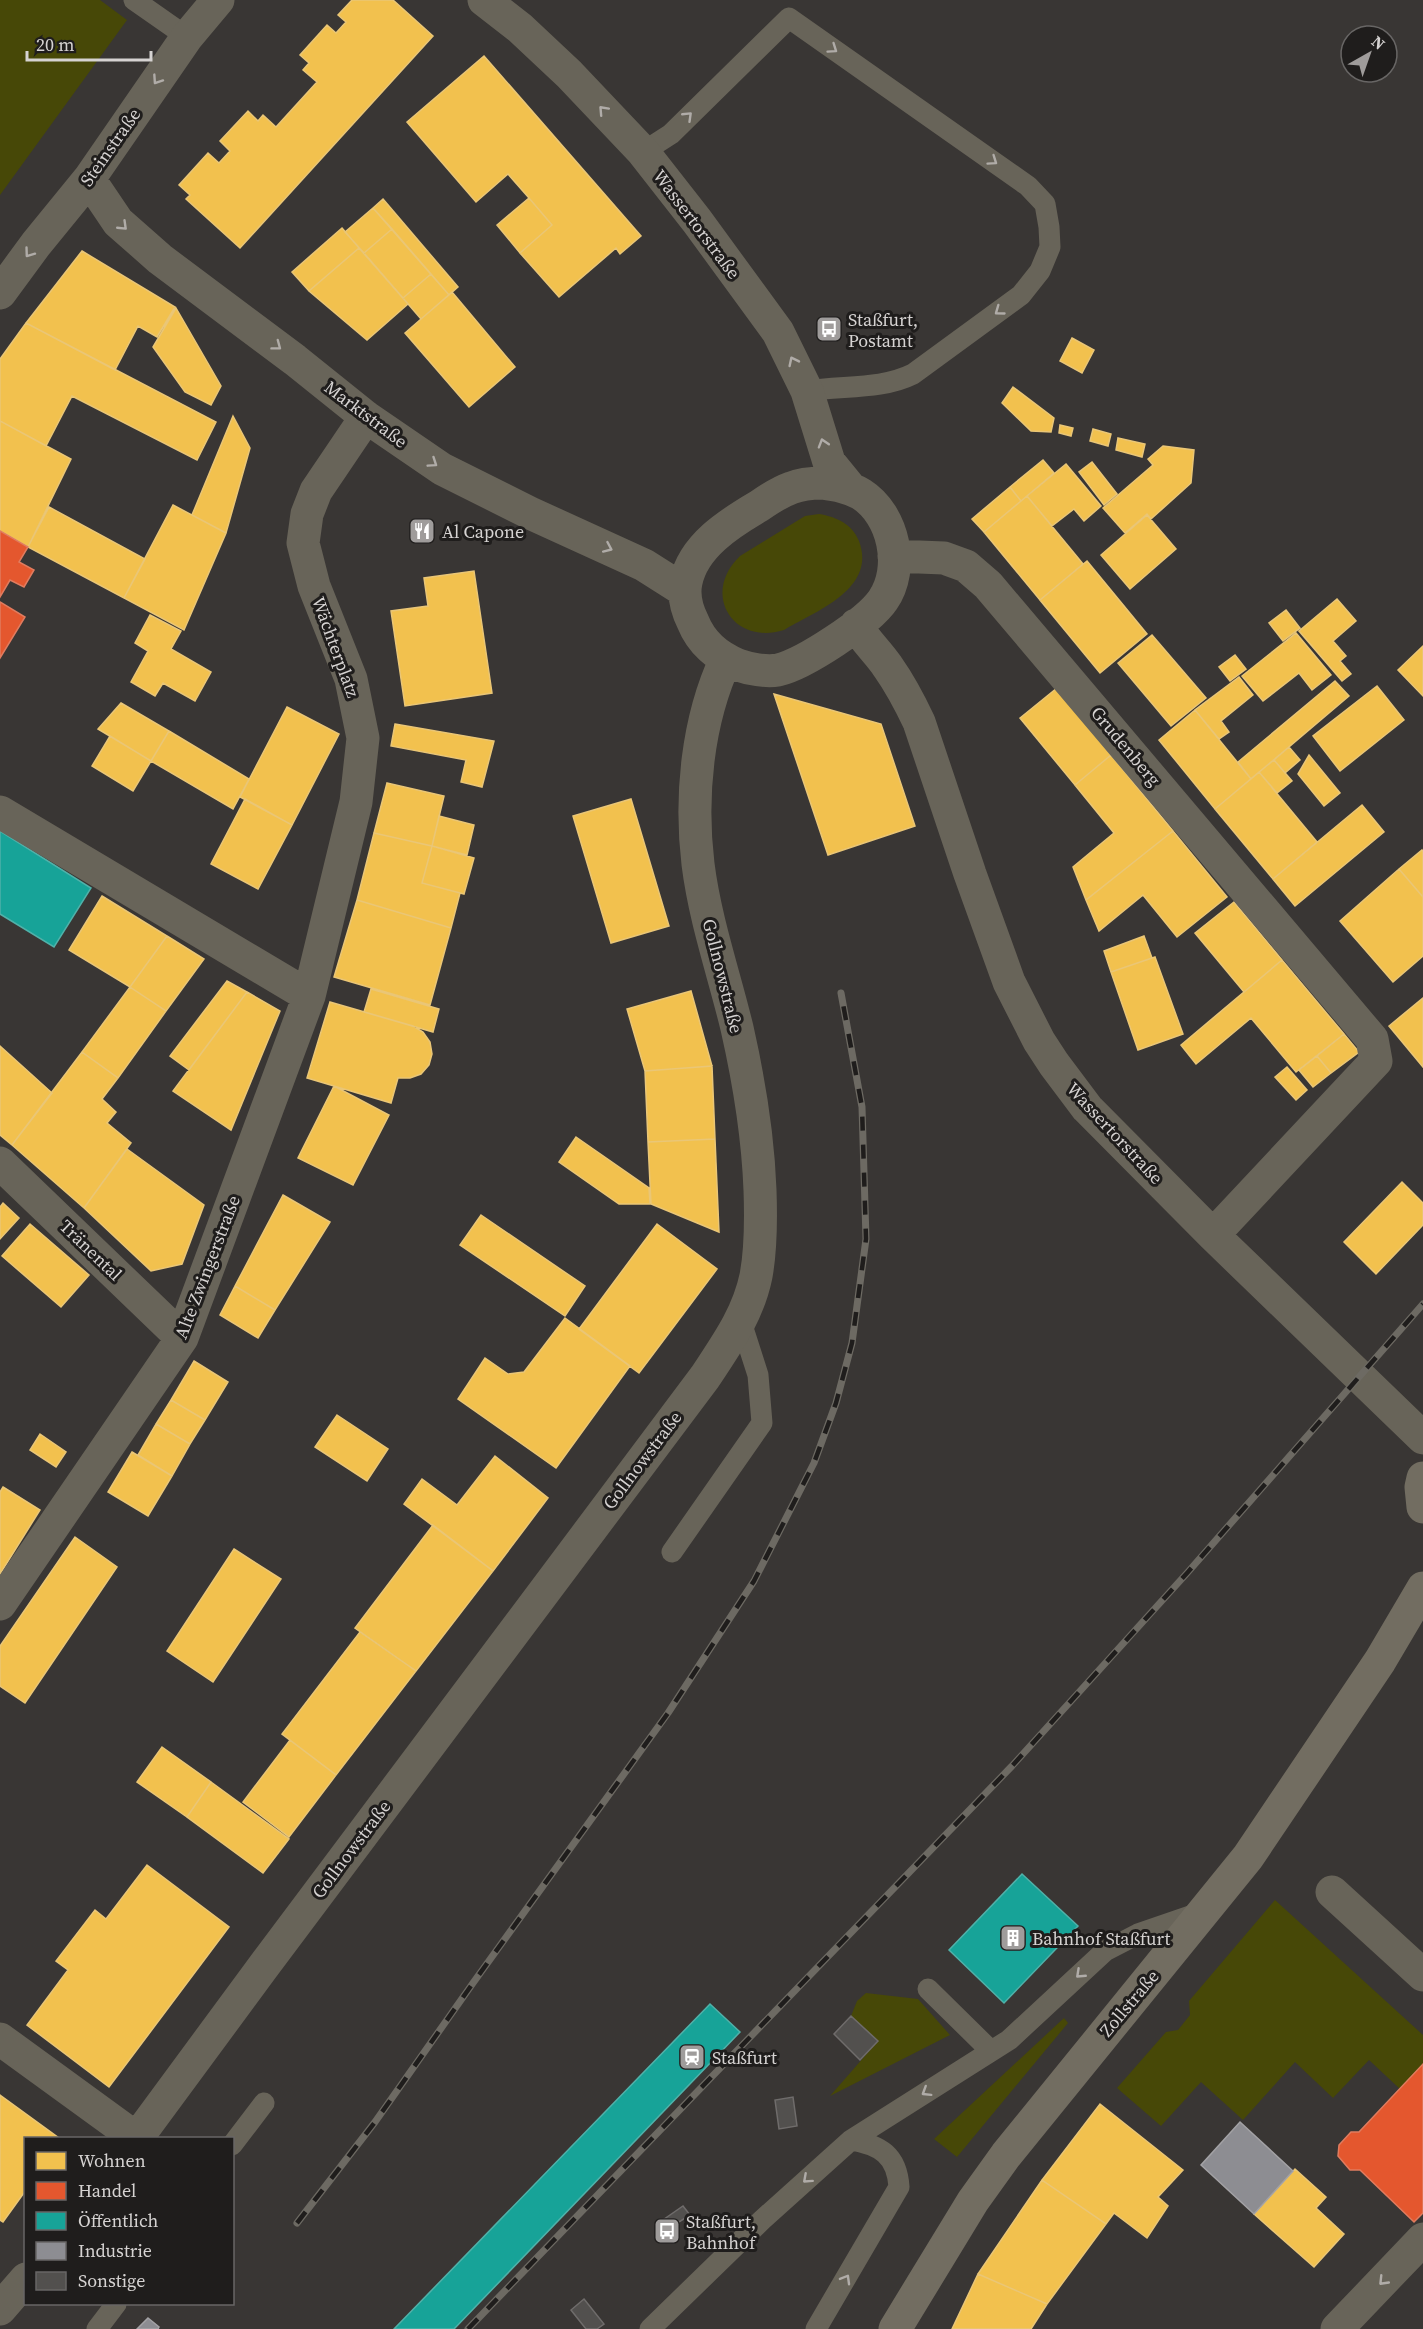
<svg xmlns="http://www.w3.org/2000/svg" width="1423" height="2329" viewBox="0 0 1423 2329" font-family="'Source Serif 4',serif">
<rect width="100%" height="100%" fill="#393634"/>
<path fill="#474807" d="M0 0H100L127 20 0 195Z
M819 514C837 517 852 524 859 541 877 589 816 611 784 630 732 646 701 593 740 556L805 516Z
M1275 1900 1423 2035V2064L1400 2089 1369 2060 1333 2098 1295 2062 1243 2120 1201 2082 1161 2126 1117 2088 1166 2032 1178 2030 1190 2015 1189 2001Z
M866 1993 918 1999 950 2035 830 2096 878 2041 851 2016 857 2001Z
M1064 2018 1068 2023 957 2157 934 2139Z"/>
<path fill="#f2c14e" stroke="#eac676" stroke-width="1.5" d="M352 0H393L433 36 240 248 186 199 190 195 179 185 208 153 219 163 230 151 220 141 248 111 258 121 263 115 276 127 317 82 303 70 309 63 300 55 327 25 336 33 346 22 338 15Z
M484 56 641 236 620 254 616 248 559 297 520 253 552 225 529 198 508 174 476 202 407 122Z
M529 198 552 225 520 253 497 225Z
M383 199 458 287 449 295 373 208Z
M373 208 392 229 364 253 345 232Z
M342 228 359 248 309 291 292 272Z
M392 229 431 274 403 298 364 253Z
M359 248 408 304 367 340 309 291Z
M82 251 175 307 157 337 138 326 115 370 26 323Z
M431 274 449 295 421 319 403 298Z
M452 292 515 367 469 407 405 333Z
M176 308 221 386 211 405 185 392 153 347Z
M26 323 216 422 197 460 72 396 46 446 0 421V359Z
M1072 338 1094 350 1082 373 1060 361Z
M1013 387 1054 418 1051 432 1031 431 1002 403Z
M233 416 250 448 226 533 192 515Z
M0 421 71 459 28 547 0 531Z
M1060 425 1073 428 1071 436 1059 433Z
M1093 429 1111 434 1108 446 1090 441Z
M1118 438 1145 444 1142 457 1116 450Z
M1163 446 1194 450 1191 483 1151 519 1147 514 1125 533 1103 508 1153 465 1148 459Z
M1043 460 1054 473 1021 501 1010 487Z
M1092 462 1117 494 1104 505 1079 472Z
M1066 464 1101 506 1084 521 1074 509 1052 526 1027 496Z
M1010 487 1021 501 984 532 972 519Z
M1027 496 1083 564 1040 600 984 532Z
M173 505 226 533 184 630 124 598Z
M49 507 145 559 124 598 28 547Z
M1147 515 1176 549 1130 589 1101 555Z
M1087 561 1147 634 1100 673 1040 600Z
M474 571 492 693 405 706 391 611 428 606 424 578Z
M1337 599 1356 621 1333 641 1346 656 1340 661 1351 674 1342 681 1299 631Z
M1286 610 1300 628 1283 641 1269 623Z
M150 615 181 631 171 649 211 672 195 701 163 683 155 696 131 682 148 651 135 643Z
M1296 633 1331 675 1312 690 1299 673 1263 701 1242 676Z
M1152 635 1206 698 1171 726 1118 663Z
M1423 646V696L1398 670Z
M1235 655 1246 669 1230 681 1219 667Z
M1239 677 1253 695 1221 721 1229 732 1219 739 1195 710Z
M1335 681 1349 696 1251 779 1238 762Z
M1377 686 1404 720 1340 771 1313 736Z
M1057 688 1111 755 1075 785 1020 718Z
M774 694 881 724 915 826 828 855Z
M121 703 169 731 151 761 98 729Z
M287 707 339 734 292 825 240 797Z
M1195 710 1251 779 1215 809 1159 740Z
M395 724 494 741 482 787 461 782 466 760 391 746Z
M169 731 249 779 233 809 151 761Z
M110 736 151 761 133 791 92 766Z
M1289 747 1300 760 1285 773 1274 760Z
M1111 755 1173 831 1086 900 1073 867 1114 833 1075 785Z
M1309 755 1340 793 1324 806 1298 774Z
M1274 760 1292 781 1277 793 1259 772Z
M1259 772 1317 842 1273 879 1215 809Z
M387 783 444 796 432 846 374 833Z
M245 799 292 825 258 889 211 864Z
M631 799 669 926 611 943 573 816Z
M1362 805 1384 832 1295 906 1273 879Z
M439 816 474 825 467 855 432 846Z
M1173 831 1227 897 1177 937 1143 895 1099 931 1086 900Z
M374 833 432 846 422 883 460 893 451 928 357 900Z
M432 846 474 858 464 894 422 883Z
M1422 850 1423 852V897L1399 869Z
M1399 869 1423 897V956L1393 982 1340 921Z
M102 896 167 936 130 987 69 950Z
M357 900 451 928 430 1005 334 977Z
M1234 902 1282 960 1244 992 1195 933Z
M167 936 204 959 166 1011 130 987Z
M1144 936 1152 958 1111 972 1104 951Z
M1155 957 1183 1034 1138 1050 1111 972Z
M1282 960 1344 1034 1296 1072 1251 1018 1196 1064 1181 1045Z
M227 981 247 992 189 1070 170 1056Z
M130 987 166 1011 118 1078 82 1052Z
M371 989 439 1009 433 1032 364 1012Z
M691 991 712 1066 645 1071 627 1009Z
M247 992 280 1011 231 1130 173 1091Z
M1423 998V1067L1389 1026Z
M330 1002 413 1026 423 1032 430 1042 432 1054 429 1065 421 1074 410 1078H398L391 1103 307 1078Z
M1344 1034 1359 1052 1331 1073 1317 1056Z
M0 1046 52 1093 12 1145 0 1135Z
M82 1052 118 1078 102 1099 116 1112 107 1123 131 1143 84 1208 12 1145Z
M1317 1056 1331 1073 1313 1087 1299 1070Z
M712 1066 715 1139 648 1142 645 1071Z
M1287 1067 1307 1090 1296 1100 1275 1077Z
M334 1086 389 1115 353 1185 298 1158Z
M576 1137 649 1188 650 1204H619L559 1162Z
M715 1139 719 1232 651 1204 648 1142Z
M127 1149 204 1205 182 1264 151 1271 84 1208Z
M1402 1182 1423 1203V1225L1376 1274 1344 1242Z
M283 1195 330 1222 275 1310 235 1286Z
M3 1203 19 1218 0 1239V1207Z
M481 1215 585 1286 565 1316 460 1245Z
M30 1224 89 1275 61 1307 2 1256Z
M657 1224 717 1269 639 1373 579 1329Z
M235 1286 275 1310 258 1338 220 1315Z
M565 1318 630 1366 556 1468 458 1399 485 1358 508 1374 524 1372Z
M194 1361 228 1382 205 1420 171 1400Z
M171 1400 205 1420 190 1444 156 1424Z
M337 1415 388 1449 367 1481 315 1447Z
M156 1424 190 1444 172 1476 138 1455Z
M40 1434 66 1452 56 1467 30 1450Z
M132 1452 172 1476 148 1516 108 1492Z
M495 1456 548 1498 493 1571 404 1504 422 1479 457 1505Z
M3 1487 40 1510 0 1574V1492Z
M433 1525 493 1571 416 1671 355 1628Z
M75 1537 117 1567 25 1703 0 1686V1646Z
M234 1549 281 1579 213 1682 167 1651Z
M360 1632 416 1671 336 1775 282 1734Z
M290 1740 336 1775 289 1837 243 1802Z
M162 1747 211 1782 187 1817 137 1782Z
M211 1782 289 1839 263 1873 187 1817Z
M147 1865 229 1927 109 2087 27 2025 68 1970 56 1961 95 1910 106 1919Z
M0 2095 59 2138H26V2190L3 2222 0 2220Z
M1100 2104 1183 2170 1158 2197 1168 2206 1147 2238 1114 2213 1106 2224 1042 2180Z
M1295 2169 1326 2197 1316 2208 1344 2234 1314 2267 1254 2214Z
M1042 2180 1106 2224 1047 2304 978 2274Z
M978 2274 1047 2304 1031 2329H952Z"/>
<path fill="#e4572e" stroke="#e07c5f" stroke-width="1.5" d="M0 531 28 547 19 562 34 570 24 587 10 580 0 597Z
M0 602 25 617 0 658Z
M1423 2064V2213L1414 2222 1360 2170H1350L1338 2156 1339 2145 1351 2132H1359Z"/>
<path fill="#17a398" stroke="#50b1a9" stroke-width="1.5" d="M0 831 91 888 54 947 0 914Z
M1022 1874 1078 1926 1004 2003 949 1950Z
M710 2004 740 2032 454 2329H394Z"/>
<path fill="#8d8d92" stroke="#a3a2a5" stroke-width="1.5" d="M1240 2122 1293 2171 1254 2214 1201 2165Z
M148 2318 159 2327 158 2329H137Z"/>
<path fill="#52504e" stroke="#6f6c6b" stroke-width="1.5" d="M851 2016 878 2041 860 2060 834 2034Z
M793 2097 797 2126 779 2129 775 2100Z
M683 2206 690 2215 665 2231 660 2222Z
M584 2299 604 2324 597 2329H586L571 2310Z"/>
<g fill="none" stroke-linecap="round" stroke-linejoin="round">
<path stroke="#686459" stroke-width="21" d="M134 0 187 37
M643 152 671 134 789 18 1028 186 1045 204 1049 227 1050 247 1040 271 1021 295 913 374C881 390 842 385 807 391
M672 1552 762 1423 758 1375 741 1322
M928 1989 991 2051
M232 2145 264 2103
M97 2329 116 2304
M650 2329 762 2220 851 2140 1009 2040 1105 1951 1138 1934 1202 1912
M816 2329 899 2187C897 2155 880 2145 851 2140"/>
<path stroke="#686459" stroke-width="33" d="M484 0 520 28 569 74 643 152 697 221 778 332 807 391 829 462 851 489
M89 179 118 222 160 259 295 360 366 417 442 469 530 513 644 565 685 591
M0 293 36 244 89 179 187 37 218 0
M822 483C836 485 849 487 861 494 894 515 905 568 883 600 868 622 804 664 778 670 766 672 749 669 738 665 718 657 701 642 693 622 687 610 683 596 686 582 693 546 730 523 759 506 769 499 780 492 791 488 801 484 811 483 822 483Z
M894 556 944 558 966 566 988 585 1372 1039 1376 1061 1213 1235
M856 625C865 641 878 652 888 667 900 684 910 703 919 722L970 874 1009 982 1039 1041 1054 1064 1087 1108 1213 1235 1423 1438
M0 812 309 996
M0 1163 182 1338
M0 1604 182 1338 309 996 356 802 363 738 351 679 314 586 303 543 307 514 316 491 366 417
M1332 1892 1423 1975
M0 2039 136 2138
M137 2138 263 1967 705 1377C726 1345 748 1315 756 1276 761 1249 761 1218 760 1190 758 1136 749 1081 737 1028 724 974 705 920 698 864 690 797 697 721 726 659
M0 2309 26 2279
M1337 2329 1423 2239"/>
<path stroke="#726d61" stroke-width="33" d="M1423 1478 1421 1487 1423 1507
M895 2329 973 2201 1006 2155 1248 1857 1380 1661 1423 1588"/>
<g stroke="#6d6a63" stroke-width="7">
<path id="rail" d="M297 2223 375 2122 473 1983 668 1713 754 1581 814 1463 836 1403 852 1343 866 1239 862 1107 841 993
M468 2329 1012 1766 1188 1572 1423 1304"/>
</g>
<use href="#rail" stroke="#1f1d1c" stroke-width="4.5" stroke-dasharray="14" stroke-linecap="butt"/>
</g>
<defs><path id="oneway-chevron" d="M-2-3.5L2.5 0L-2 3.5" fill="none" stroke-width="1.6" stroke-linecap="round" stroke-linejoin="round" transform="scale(1.5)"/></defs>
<g stroke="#b0aca8">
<use href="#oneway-chevron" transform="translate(833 49) rotate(35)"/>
<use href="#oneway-chevron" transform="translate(157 80) rotate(124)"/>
<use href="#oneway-chevron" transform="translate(603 110) rotate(-133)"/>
<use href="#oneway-chevron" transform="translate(688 116) rotate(-44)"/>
<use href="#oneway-chevron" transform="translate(993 161) rotate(35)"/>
<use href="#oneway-chevron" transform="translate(123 226) rotate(44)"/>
<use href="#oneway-chevron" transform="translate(29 253) rotate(126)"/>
<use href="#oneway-chevron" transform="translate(999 311) rotate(144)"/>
<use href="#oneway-chevron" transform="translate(277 346) rotate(37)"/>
<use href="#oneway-chevron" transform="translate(793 361) rotate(-116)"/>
<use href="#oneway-chevron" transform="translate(823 443) rotate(-107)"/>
<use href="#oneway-chevron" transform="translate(433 463) rotate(34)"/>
<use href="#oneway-chevron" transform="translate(608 548) rotate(24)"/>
<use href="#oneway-chevron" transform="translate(1080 1974) rotate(137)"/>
<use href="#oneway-chevron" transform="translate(926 2092) rotate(148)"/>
<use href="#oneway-chevron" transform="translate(807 2179) rotate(138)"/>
<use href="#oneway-chevron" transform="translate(846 2279) rotate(-60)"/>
<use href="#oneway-chevron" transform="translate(1383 2281) rotate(134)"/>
</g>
<defs>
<g id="bus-square" transform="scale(1.35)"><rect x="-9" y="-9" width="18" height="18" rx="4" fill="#9f9c9b" stroke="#1f1d1c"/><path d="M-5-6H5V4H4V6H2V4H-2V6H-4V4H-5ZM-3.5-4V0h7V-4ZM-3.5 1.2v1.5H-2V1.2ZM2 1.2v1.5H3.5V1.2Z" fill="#fff"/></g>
<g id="restaurant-square" transform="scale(1.35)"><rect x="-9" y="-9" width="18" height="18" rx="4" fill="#9f9c9b" stroke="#1f1d1c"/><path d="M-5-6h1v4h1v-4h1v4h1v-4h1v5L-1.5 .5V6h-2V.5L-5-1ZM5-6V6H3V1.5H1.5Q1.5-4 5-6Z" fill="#fff"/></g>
<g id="building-square" transform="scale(1.35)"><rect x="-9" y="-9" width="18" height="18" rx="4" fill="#9f9c9b" stroke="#1f1d1c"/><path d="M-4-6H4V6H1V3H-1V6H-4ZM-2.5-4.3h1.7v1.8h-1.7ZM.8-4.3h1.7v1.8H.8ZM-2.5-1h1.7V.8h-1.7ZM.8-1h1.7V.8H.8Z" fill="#fff"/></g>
<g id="station-square" transform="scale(1.35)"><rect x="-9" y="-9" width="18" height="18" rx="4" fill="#9f9c9b" stroke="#1f1d1c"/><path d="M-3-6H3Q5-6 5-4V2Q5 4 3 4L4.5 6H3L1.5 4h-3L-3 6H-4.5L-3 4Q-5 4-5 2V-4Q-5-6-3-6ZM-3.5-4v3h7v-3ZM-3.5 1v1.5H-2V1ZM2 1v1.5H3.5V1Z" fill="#fff"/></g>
</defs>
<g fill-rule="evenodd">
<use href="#bus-square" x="829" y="329"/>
<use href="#restaurant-square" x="422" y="531"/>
<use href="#building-square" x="1013" y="1938"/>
<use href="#station-square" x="692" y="2057"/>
<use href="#bus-square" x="667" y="2231"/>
</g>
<g text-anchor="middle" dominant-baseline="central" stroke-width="6" stroke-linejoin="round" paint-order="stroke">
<g font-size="18" fill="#d6d3d2" stroke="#1f1d1c">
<text transform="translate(110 147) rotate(-55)">Steinstraße</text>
<text transform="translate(697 224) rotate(53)">Wassertorstraße</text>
<text transform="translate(366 414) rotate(37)">Marktstraße</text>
<text transform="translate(336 647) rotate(70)">Wächterplatz</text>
<text transform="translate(1126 746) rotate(50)">Grudenberg</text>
<text transform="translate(723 976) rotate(76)">Gollnowstraße</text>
<text transform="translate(1115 1133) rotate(47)">Wassertorstraße</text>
<text transform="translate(91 1250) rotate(44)">Tränental</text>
<text transform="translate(207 1267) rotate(-69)">Alte Zwingerstraße</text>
<text transform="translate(642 1460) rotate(-53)">Gollnowstraße</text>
<text transform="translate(351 1849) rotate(-53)">Gollnowstraße</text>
<text transform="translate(1129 2003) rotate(-50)">Zollstraße</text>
</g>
<g font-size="18" fill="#d6d3d2" stroke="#1f1d1c" text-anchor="start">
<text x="848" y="319">Staßfurt,<tspan x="848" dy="21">Postamt</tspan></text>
<text x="442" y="531">Al Capone</text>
<text x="1032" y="1938">Bahnhof Staßfurt</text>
<text x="712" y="2057">Staßfurt</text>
<text x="686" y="2221">Staßfurt,<tspan x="686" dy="21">Bahnhof</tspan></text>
</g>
</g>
<rect x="24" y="2137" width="210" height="168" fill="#1f1d1c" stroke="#686665" stroke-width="1.5"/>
<rect x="36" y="2152" width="30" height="18" fill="#f2c14e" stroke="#686665" stroke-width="1.5"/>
<text x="78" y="2167" font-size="18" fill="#d6d3d2">Wohnen</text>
<rect x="36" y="2182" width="30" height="18" fill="#e4572e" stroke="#686665" stroke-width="1.5"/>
<text x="78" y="2197" font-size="18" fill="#d6d3d2">Handel</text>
<rect x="36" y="2212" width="30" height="18" fill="#17a398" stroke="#686665" stroke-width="1.5"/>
<text x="78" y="2227" font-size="18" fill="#d6d3d2">Öffentlich</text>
<rect x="36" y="2242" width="30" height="18" fill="#8d8d92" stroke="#686665" stroke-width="1.5"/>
<text x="78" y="2257" font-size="18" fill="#d6d3d2">Industrie</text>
<rect x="36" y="2272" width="30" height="18" fill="#52504e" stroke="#686665" stroke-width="1.5"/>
<text x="78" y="2287" font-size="18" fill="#d6d3d2">Sonstige</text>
<g transform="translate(1369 54) rotate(40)"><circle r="28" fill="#1f1d1c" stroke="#686665" stroke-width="1.5"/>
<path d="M0-4.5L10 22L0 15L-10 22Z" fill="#9f9c9b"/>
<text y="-9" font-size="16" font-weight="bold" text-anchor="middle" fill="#d6d3d2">N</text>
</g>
<path d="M27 51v9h124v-9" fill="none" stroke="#d6d3d2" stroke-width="3"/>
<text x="36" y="51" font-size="18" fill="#d6d3d2" stroke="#1f1d1c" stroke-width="4.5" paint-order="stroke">20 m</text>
</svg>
